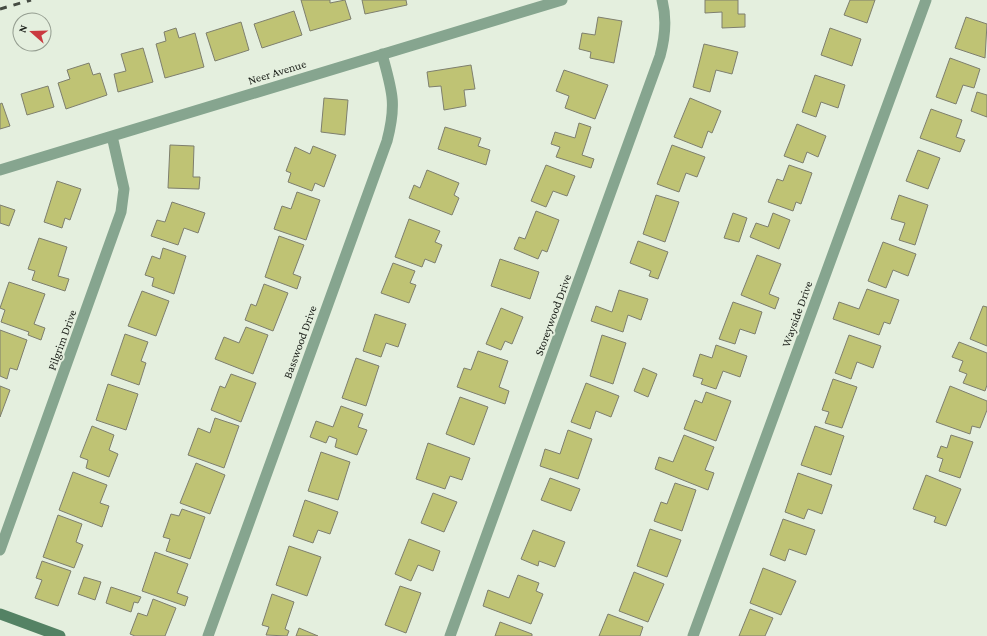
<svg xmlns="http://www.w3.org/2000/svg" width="987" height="636" viewBox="0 0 987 636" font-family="'Crimson Pro',serif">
<rect width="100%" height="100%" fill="#e4efde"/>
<path fill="#bfc374" stroke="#7e7f6e" d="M301 0H330V3L345 0 351 19 310 31Z
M362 0H406L407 5 365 14Z
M705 0H738V14H745V27L722 28V12L705 13Z
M850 0H875L867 23 844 15Z
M294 11 302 35 262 48 254 24Z
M598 17 622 21 614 63 590 58 591 52 579 49 582 33 595 35Z
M966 17 987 24 985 58 955 48Z
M241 22 249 50 215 61 206 33Z
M176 28 179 38 195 33 204 67 165 78 156 44 166 41 164 32Z
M830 28 861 39 852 66 821 55Z
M704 44 738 52 732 74 716 70 710 92 693 87Z
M143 48 153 82 118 92 114 74 126 71 121 54Z
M950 58 980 69 974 88 963 85 956 104 936 97Z
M89 63 93 75 100 73 107 95 66 109 58 83 70 79 67 70Z
M471 65 475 89 464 90 466 106 444 110 441 86 429 87 427 72Z
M564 70 608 85 595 119 565 108 569 96 556 91Z
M815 75 845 85 838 108 821 102 816 117 802 112Z
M48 86 54 107 27 115 21 94Z
M977 92 987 95V117L971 111Z
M324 98 348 100 345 135 321 132Z
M690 98 721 111 712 133 708 131 702 148 674 137Z
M2 103 10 126 0 129V104Z
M931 109 962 120 956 137 965 140 960 152 920 138Z
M579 123 591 127 582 155 594 159 591 168 556 157 560 147 551 144 555 132 575 138Z
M797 124 826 136 818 157 807 152 803 163 784 156Z
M445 127 481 138 478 146 490 150 486 165 438 149Z
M170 145 194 146 193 177H200L199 189 168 188Z
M672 145 705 157 697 177 686 173 679 192 657 184Z
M313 146 336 155 324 187 315 183 312 191 288 182 291 173 286 171 295 147 310 154Z
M918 150 940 158 928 189 906 181Z
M546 165 575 176 567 196 553 191 546 207 531 201Z
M789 165 812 173 801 204 796 202 793 211 768 202 777 179 783 181Z
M427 170 459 183 454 195 459 198 452 215 409 198 414 185 420 188Z
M57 181 81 189 70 220 65 218 62 228 44 222Z
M297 192 320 200 306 240 274 229 282 206 291 209Z
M656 195 679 202 665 242 643 234Z
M899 195 928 205 915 245 899 240 905 223 891 219Z
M172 202 205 213 198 233 184 228 178 245 151 236 157 220 165 222Z
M0 205 15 210 9 226 0 223Z
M536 211 559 220 547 252 542 250 538 259 514 249 519 237 525 239Z
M733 213 747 218 739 242 724 238Z
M773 213 790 220 779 249 750 237 756 223 768 227Z
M409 219 440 231 435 242 442 245 435 263 425 259 422 267 395 257Z
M279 236 304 245 293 274 301 277 297 289 265 277Z
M39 238 67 247 58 276 69 279 65 291 32 280 35 271 28 269Z
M638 241 668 252 658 279 649 276 651 271 630 263Z
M883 242 916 254 908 276 893 270 886 288 868 281Z
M163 248 186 256 174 294 152 286 154 278 145 275 152 256 160 259Z
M757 255 781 264 769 294 779 298 775 309 741 295Z
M500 259 539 272 530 299 491 286Z
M393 263 415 271 410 283 416 285 409 303 381 293Z
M9 282 45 294 34 324 45 328 41 340 28 335 29 332 1 322 5 310 0 308Z
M264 284 288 293 273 331 245 320 251 304 256 306Z
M867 289 899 300 890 324 884 322 879 335 833 319 839 302 859 309Z
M619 290 648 299 641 320 628 315 623 332 591 321 596 306 612 312Z
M142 291 169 301 156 336 128 326Z
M733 302 762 312 755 334 740 329 735 344 719 339Z
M983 306 987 307V346L970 339Z
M501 308 523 317 512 344 505 341 501 350 486 344Z
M375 314 406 324 398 347 386 343 381 357 363 351Z
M246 327 268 335 253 374 215 359 224 337 239 343Z
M0 330 27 340 17 370 10 368 7 379 0 376Z
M125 334 148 342 141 361 146 363 139 385 111 375Z
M602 335 626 343 613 384 590 376Z
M849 335 881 346 873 368 857 362 851 379 835 373Z
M959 342 987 353V385L985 391 963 383 967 374 959 371 963 361 952 357Z
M716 345 747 356 740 377 723 371 716 389 701 384 703 379 693 376 700 354 712 358Z
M478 351 508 361 499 387 509 391 505 404 457 387 464 368 471 370Z
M356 358 379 366 366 406 342 398Z
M643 368 657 374 648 397 634 391Z
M231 374 256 383 241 422 211 410 220 386 225 388Z
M833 379 857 387 842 428 825 423 829 412 822 410Z
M586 383 619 396 611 417 596 411 590 429 571 422Z
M108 384 138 394 126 430 96 420Z
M0 386 10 390 0 417Z
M950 386 987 401V410L980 428 972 426 970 434 936 422Z
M706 392 731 401 716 441 684 429 695 400 702 403Z
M460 397 488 407 474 445 446 434Z
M341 406 363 414 358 427 367 430 357 455 335 447 337 439 329 436 326 443 310 437 316 421 333 427Z
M215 418 239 426 224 468 188 455 198 428 210 433Z
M92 426 114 435 109 450 118 454 109 477 86 468 88 460 80 457Z
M815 426 844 436 831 475 801 465Z
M568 430 592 439 578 479 540 466 545 449 560 454Z
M684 435 714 447 705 470 714 473 708 490 655 469 659 457 673 462Z
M951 435 973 442 960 478 939 471 943 459 937 457 941 446 947 448Z
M428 443 470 458 462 480 450 476 445 489 416 479Z
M321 452 350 462 338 500 308 491Z
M196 463 225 475 210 514 180 503Z
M73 472 107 485 100 503 109 506 102 527 59 510Z
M798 473 832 485 822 514 808 509 804 519 785 512Z
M926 475 961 489 946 526 934 522 936 517 913 509Z
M550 478 580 489 571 511 541 500Z
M675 483 696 490 682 531 654 521 661 502 667 504Z
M433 493 457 502 444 532 421 523Z
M305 500 338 512 330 534 318 530 313 543 293 536Z
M182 509 205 517 190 559 166 551 170 539 163 537 171 514 179 516Z
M58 515 82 524 76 542 83 545 74 568 43 557Z
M783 519 815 530 806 555 789 549 785 561 770 555Z
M650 529 681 540 667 577 637 566Z
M533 530 565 542 555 567 539 561 538 566 521 559Z
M409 539 440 551 433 571 418 565 411 581 395 574Z
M289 546 321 557 307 596 276 585Z
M155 552 188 564 177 593 188 597 185 606 142 591Z
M42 561 71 571 58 606 35 598 42 580 36 578Z
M763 568 796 581 781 615 750 603Z
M634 572 664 584 648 622 619 611Z
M518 575 539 583 536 591 543 594 531 624 483 606 488 590 509 598Z
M84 577 101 582 95 600 78 594Z
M400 586 421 593 406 633 385 625Z
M111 587 141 597 138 603 134 602 131 612 106 603Z
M272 594 294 602 285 629 289 631 287 636 266 635 269 627 262 625Z
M153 599 176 608 165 636H135L130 634 138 613 147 616Z
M750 609 773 618 765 636H739Z
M608 614 643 627 640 636H599Z
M500 622 532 634V636H495Z
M299 628 318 636H296Z"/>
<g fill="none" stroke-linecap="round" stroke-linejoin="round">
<path stroke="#86a58f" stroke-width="11" d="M0 170 562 0
M0 550 121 212 124 189 112 136
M208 636 387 141C397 103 392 91 382 54
M450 636 660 56C665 38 667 19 662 0
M693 636 926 0"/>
<path stroke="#548264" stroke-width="11" d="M0 614 60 636"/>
<path stroke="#464c43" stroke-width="3" stroke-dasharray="7 7" stroke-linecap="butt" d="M0 9 31 0"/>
</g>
<g text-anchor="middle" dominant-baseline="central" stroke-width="4" stroke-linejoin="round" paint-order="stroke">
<g font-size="12" fill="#1d211b" stroke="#e4efde">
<text transform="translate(277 72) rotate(-17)">Neer Avenue</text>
<text transform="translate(797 314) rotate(-70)">Wayside Drive</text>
<text transform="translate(553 315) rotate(-70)">Storeywood Drive</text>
<text transform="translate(62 340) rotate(-70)">Pilgrim Drive</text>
<text transform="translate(300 342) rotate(-70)">Basswood Drive</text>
</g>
</g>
<g transform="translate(32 32) rotate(290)"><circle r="19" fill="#e4efde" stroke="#949d90"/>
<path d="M0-3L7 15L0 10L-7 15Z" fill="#ca3a40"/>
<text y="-6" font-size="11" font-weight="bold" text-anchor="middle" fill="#1d211b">N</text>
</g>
</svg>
